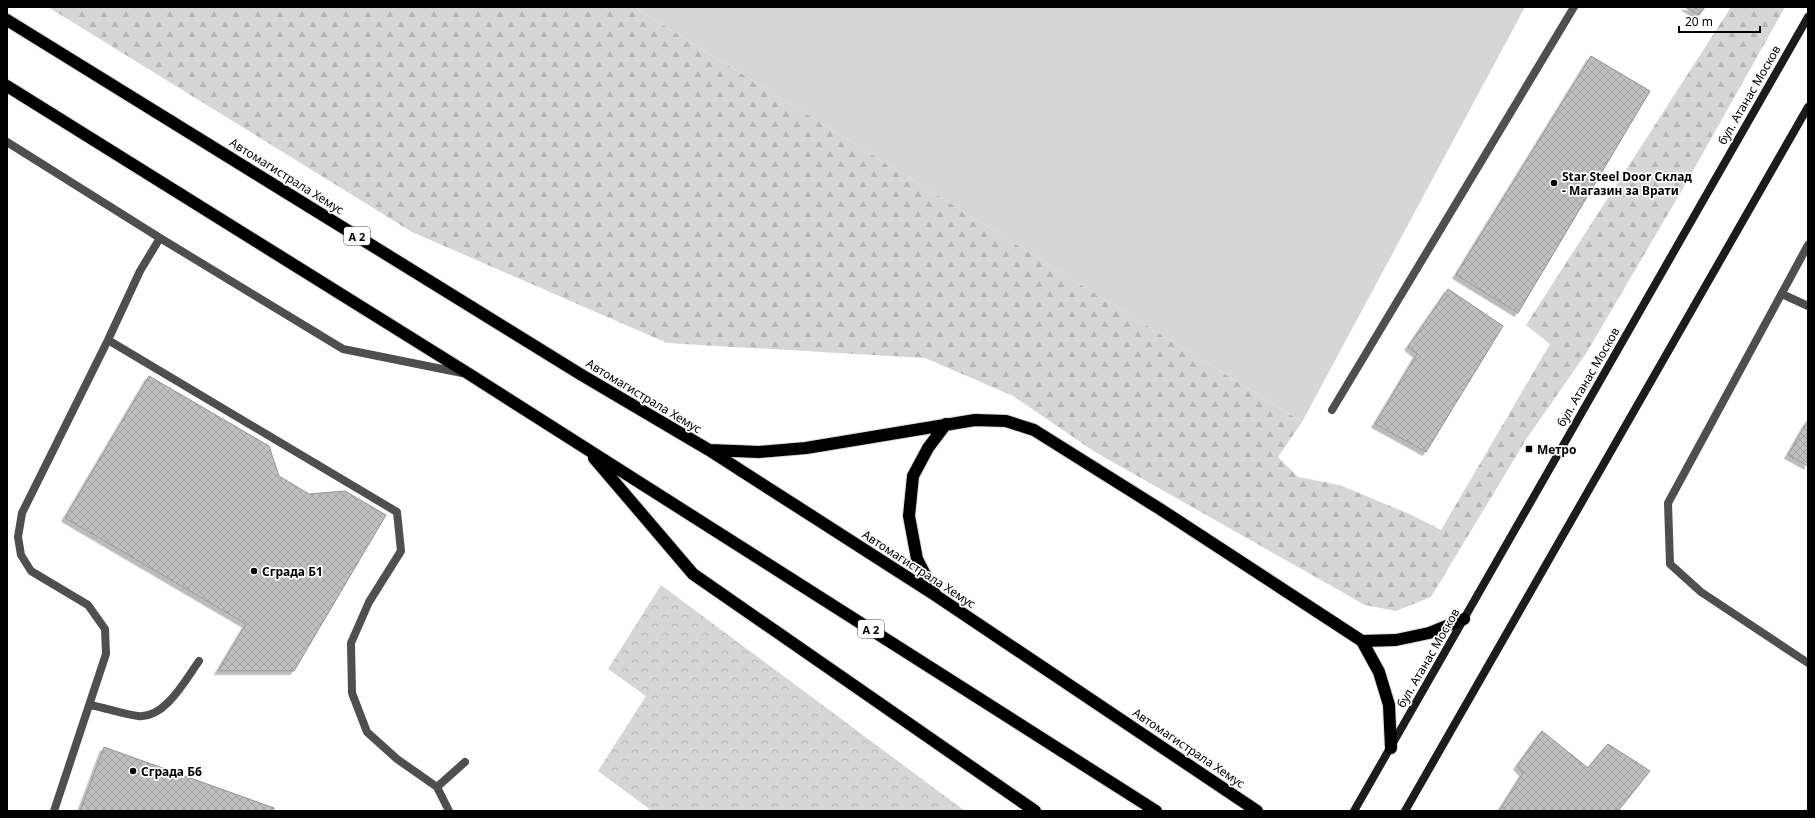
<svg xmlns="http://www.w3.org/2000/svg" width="1815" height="818" viewBox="0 0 1815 818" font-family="'Noto Sans',sans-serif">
<defs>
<pattern id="forest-firs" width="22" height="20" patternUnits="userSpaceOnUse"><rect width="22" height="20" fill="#d6d6d6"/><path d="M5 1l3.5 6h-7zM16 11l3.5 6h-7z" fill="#b6b6b6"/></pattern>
<pattern id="park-crowns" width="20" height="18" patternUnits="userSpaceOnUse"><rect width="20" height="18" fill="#d6d6d6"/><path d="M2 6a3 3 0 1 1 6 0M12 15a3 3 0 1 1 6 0" fill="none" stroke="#b6b6b6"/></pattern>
<pattern id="building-cross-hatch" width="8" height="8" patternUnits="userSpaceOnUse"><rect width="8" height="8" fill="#bfbfbf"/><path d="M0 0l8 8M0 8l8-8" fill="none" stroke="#a2a2a2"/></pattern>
<filter id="shadow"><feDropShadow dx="-3.5" dy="3.5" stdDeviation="0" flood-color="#0004"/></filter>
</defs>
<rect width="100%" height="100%" fill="#fff"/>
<path fill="#d6d6d6" d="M634 7H1525L1302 422Z"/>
<path fill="url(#forest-firs)" d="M48 7H634L1302 422 1278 457 1298 477 1340 485 1414 516 1441 530 1550 344 1526 325 1731 7H1785L1685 185 1587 352 1527 438 1431 597 1396 611 1365 605 1095 452 1013 396 925 358 667 343 412 232Z"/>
<path fill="url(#park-crowns)" d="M661 585 965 811H652L598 771 646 696 608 669Z"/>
<path fill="url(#building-cross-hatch)" stroke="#939393" filter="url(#shadow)" d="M1685 7H1705L1699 15Z
M1591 56 1650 91 1518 313 1456 275Z
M1448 289 1503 326 1426 452 1375 424 1417 354 1408 347Z
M149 376 269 446 279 476 309 494 345 491 386 515 294 671H218L246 624 65 518Z
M1808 420V466L1788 455Z
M1542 731 1588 768 1608 744 1650 771 1618 811H1499L1523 773 1517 766Z
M104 747 274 808 273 811H80Z"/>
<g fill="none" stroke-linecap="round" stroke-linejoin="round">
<g stroke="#dbdbdb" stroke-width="14">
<path id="highway" d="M7 20 580 374 709 450 935 595 1257 811
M7 86 469 374 1156 811
M710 450 759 452 806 448 975 420 1006 421 1034 430 1160 509 1362 641 1379 672 1389 705 1391 748
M594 458 693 574 1035 811
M935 594 917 559 909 516 913 476 928 448 946 424
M1362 641 1396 640 1429 633 1464 619"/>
</g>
<path stroke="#4f4f4f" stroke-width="8" d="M7 142 160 238 343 349 462 373
M1808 245 1668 503 1670 564 1701 592 1808 663
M1782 294 1808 306
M108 340 397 512 401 551 369 602 351 643 352 693 367 732 397 759 437 787 449 811
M1332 410 1574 7
M90 705C106 708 122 714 138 716 165 719 186 679 199 661
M437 787 465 762
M54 811 106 654 105 629 88 605 31 571 21 555 18 537 22 513 108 340 140 271 160 238"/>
<path stroke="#1c1c1c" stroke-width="8" d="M1354 811 1808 17
M1405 811 1808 107"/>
<use href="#highway" stroke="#000" stroke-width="12"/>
</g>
<g fill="#000" stroke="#fff" stroke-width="1.5">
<circle cx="1554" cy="183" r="4"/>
<rect x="1525" y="445" width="8" height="8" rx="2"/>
<circle cx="254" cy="571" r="4"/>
<circle cx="133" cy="771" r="4"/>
</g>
<g text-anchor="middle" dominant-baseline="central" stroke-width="3.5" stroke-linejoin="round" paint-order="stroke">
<g fill="#fff" stroke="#4c4c4c" stroke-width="1">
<rect x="344" y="227" width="26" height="18" rx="3"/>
<rect x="858" y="620" width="26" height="18" rx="3"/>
</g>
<g font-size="11" font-weight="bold" fill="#000">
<text x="357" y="236">A 2</text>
<text x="871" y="629">A 2</text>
</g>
<g font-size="12" fill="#000" stroke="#fff">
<text transform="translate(1749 95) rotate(-60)">бул. Атанас Москов</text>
<text transform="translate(287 176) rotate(32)">Автомагистрала Хемус</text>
<text transform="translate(1588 377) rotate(-60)">бул. Атанас Москов</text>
<text transform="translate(644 396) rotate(31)">Автомагистрала Хемус</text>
<text transform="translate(919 569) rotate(33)">Автомагистрала Хемус</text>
<text transform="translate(1428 658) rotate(-60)">бул. Атанас Москов</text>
<text transform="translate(1189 748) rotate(34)">Автомагистрала Хемус</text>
</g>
<g font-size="12" font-weight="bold" fill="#000" stroke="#fff" text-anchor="start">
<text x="1562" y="176">Star Steel Door Склад<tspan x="1562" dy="14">- Магазин за Врати</tspan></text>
<text x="1537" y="449">Метро</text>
<text x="262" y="571">Сграда Б1</text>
<text x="141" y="771">Сграда Б6</text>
</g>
</g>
<rect width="1815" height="818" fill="none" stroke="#000000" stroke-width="16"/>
<path d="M1679 26v6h81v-6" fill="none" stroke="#000000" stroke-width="2"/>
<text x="1685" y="26" font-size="12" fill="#000000" stroke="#ffffff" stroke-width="3" paint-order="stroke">20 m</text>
</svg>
